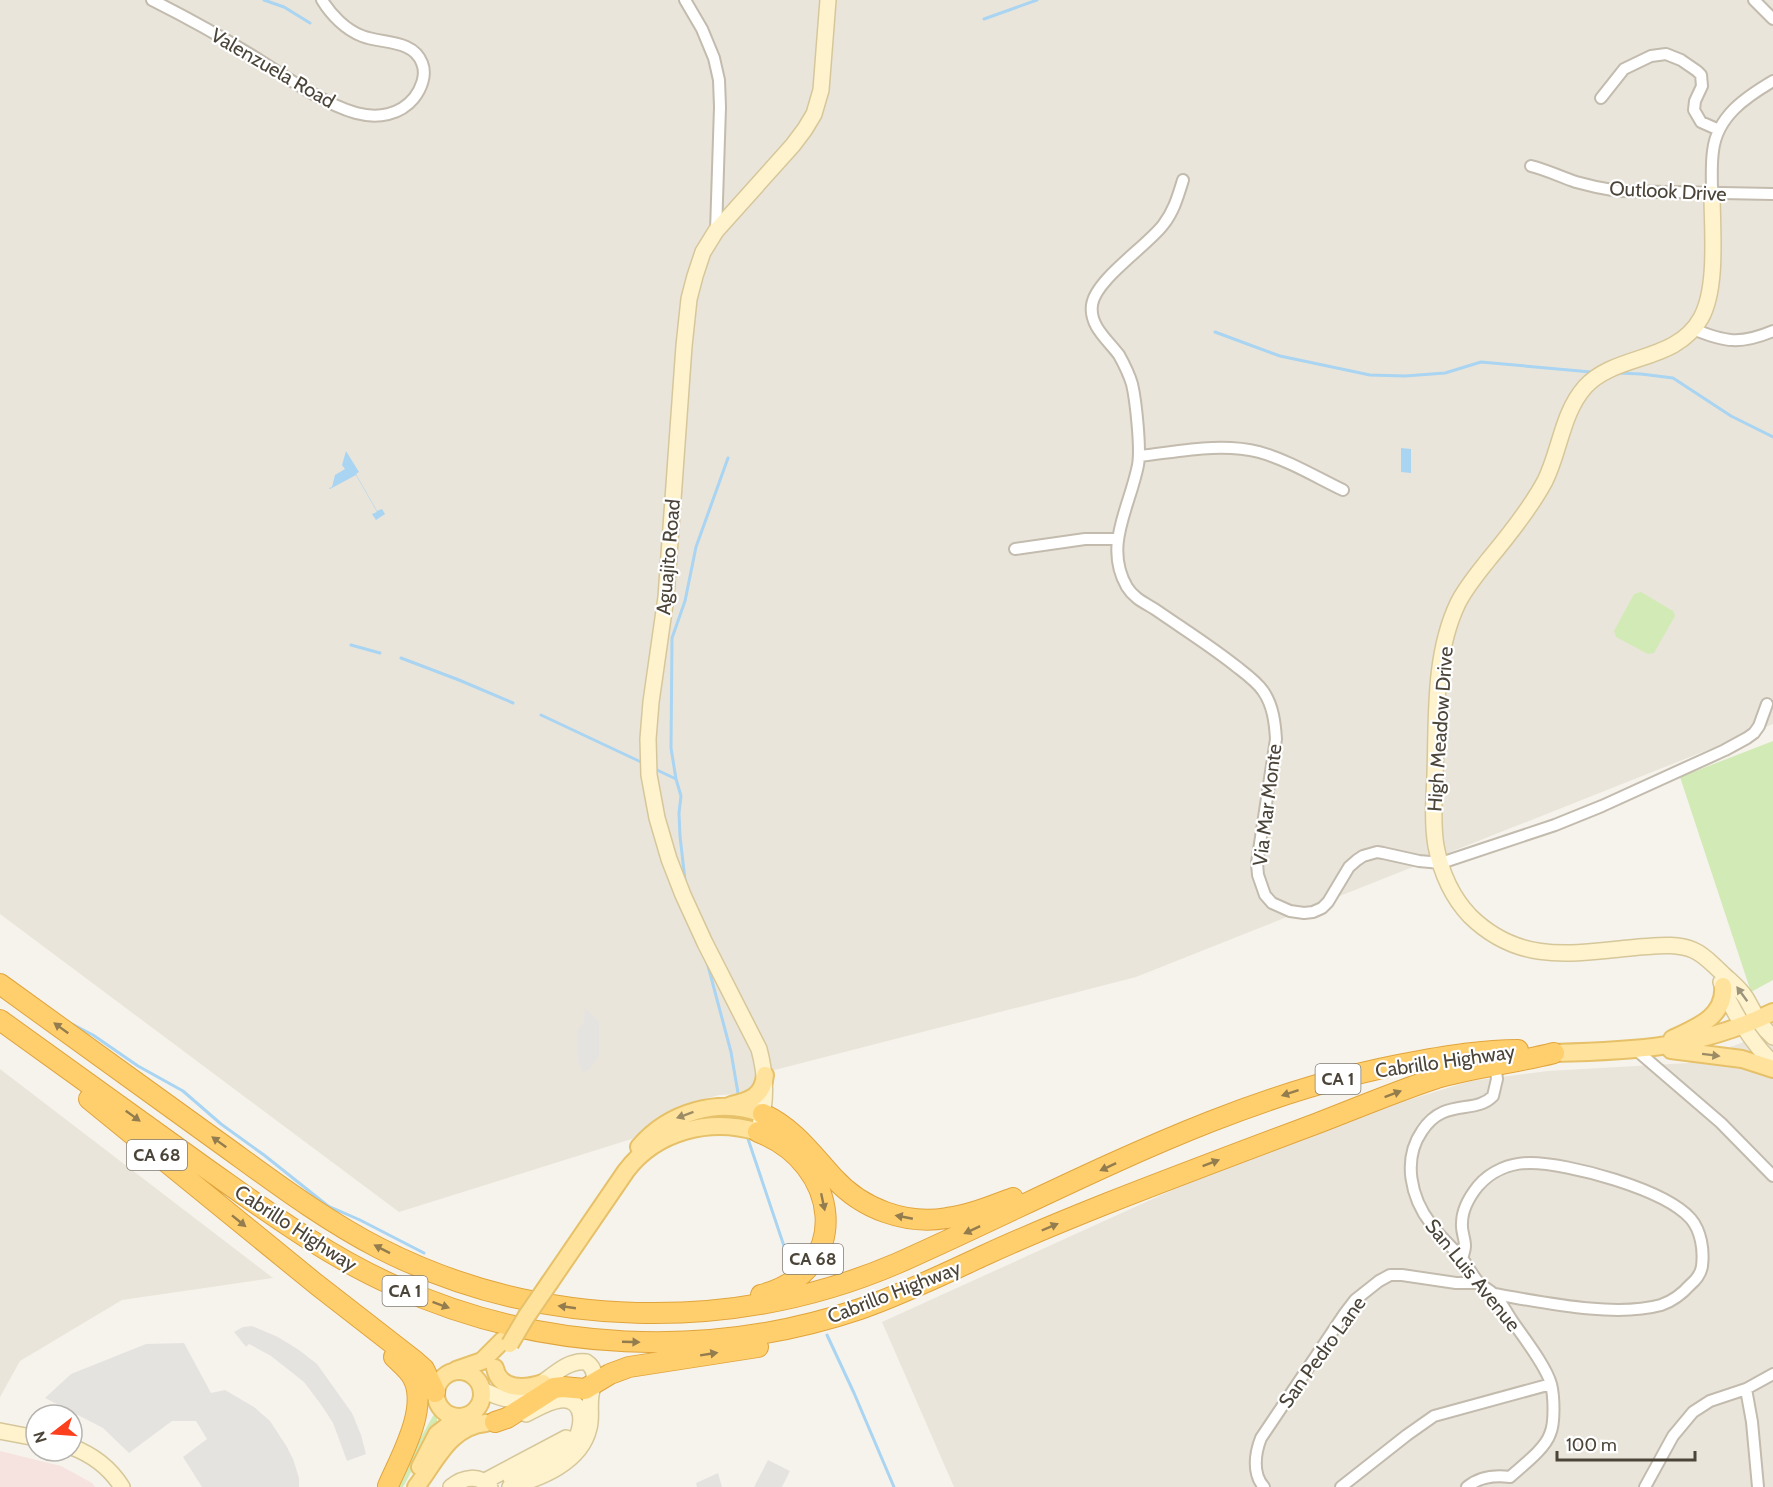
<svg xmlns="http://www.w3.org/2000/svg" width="1773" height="1487" viewBox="0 0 1773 1487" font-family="Cabin,sans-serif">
<rect width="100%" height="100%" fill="#f6f3ec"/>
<path fill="#eae5da" d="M0 0H1773V724L1136 977 759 1074 752 1089 744 1094 719 1095 690 1103 675 1110 658 1120 638 1137 399 1212 0 914Z
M1773 1031V1487H954L882 1322 1190 1182 1378 1109 1471 1081 1548 1071 1688 1063Z
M0 1069 273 1278 122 1300 20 1361 0 1397Z"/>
<path fill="#f6e3e0" d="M0 1451 61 1466 92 1483 95 1487H0Z"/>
<path fill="#d2eab5" d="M1641 592 1673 611 1675 616 1654 653 1648 654 1616 637 1614 631 1634 594Z
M1773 741V980L1751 992 1680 777Z
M434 1414 437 1417V1425L403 1487H393Z"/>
<path fill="#e5e3e0" d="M585 1008 599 1021V1056L590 1069 583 1074 578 1061 577 1030 584 1022Z
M252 1326 278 1337 299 1350 317 1364 352 1413 361 1435 366 1454 347 1461 333 1423 322 1406 304 1382 271 1356 249 1344 246 1347 234 1332 243 1327Z
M184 1343 211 1393 225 1390 254 1407 270 1421 287 1447 293 1459 299 1478V1487H202L183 1457 207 1439 196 1421H172L129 1453 103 1428 45 1398 71 1374 146 1344Z
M768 1460 790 1471 782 1487H754Z
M718 1473 722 1487H697L696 1483Z"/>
<path fill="#a9d4f2" d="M1401 448 1411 449V473L1401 472Z
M346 451 359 472 356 474 377 511 382 509 385 514 376 520 372 514 377 512 356 475 330 489 329 488 332 487 335 475 345 469 342 465Z"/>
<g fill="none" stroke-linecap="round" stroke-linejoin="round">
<path stroke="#a9d4f2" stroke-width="3" d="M264 0 284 7 310 23
M984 19 1037 0
M1215 332 1280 356 1370 375 1405 376 1445 373 1481 362 1591 372
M1618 373 1641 374 1673 378 1731 416 1773 437
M351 645 380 653
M401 658 459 680 513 703
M541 715 641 762
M657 770 676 779
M685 880 680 836 679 813 681 796 676 779 671 748 672 638 685 601 696 547 728 458
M707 962 731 1052 738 1093
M70 1023 93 1035 138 1066 183 1091 221 1124 264 1155 328 1206 360 1220 424 1253
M747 1136 786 1252 794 1269
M827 1335 854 1393 894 1487"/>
<g stroke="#c2bbae" stroke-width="14">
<path id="street" d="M152 0C188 18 222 37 256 58 286 77 322 103 356 113 378 119 400 115 414 98 421 89 427 75 422 63 413 39 382 44 362 36 346 30 331 15 322 0
M685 0 702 29 714 58 719 80 720 107 716 231
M1754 0 1773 19
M1601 98 1624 69 1651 56 1666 54 1681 60 1697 71 1701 75 1702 86 1695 101 1694 110 1701 122 1719 130
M1531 166C1547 170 1561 177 1576 182 1590 186 1604 189 1618 191L1773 194
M1183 180C1178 196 1174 211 1163 225 1147 246 1095 280 1092 305 1089 326 1108 340 1119 355 1124 364 1129 374 1132 384 1136 401 1141 449 1138 465 1130 507 1103 546 1127 587 1135 600 1148 604 1159 612 1185 630 1212 647 1237 667 1246 674 1257 682 1263 691 1273 705 1275 723 1276 739L1257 863 1258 875 1265 895 1272 903 1290 911 1304 913 1313 912 1322 908 1328 902 1349 867 1357 860 1363 856 1377 852 1383 853 1419 861 1441 863 1555 825 1602 806 1725 750 1747 738 1754 733 1759 726 1767 704
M1712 194C1712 180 1711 165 1713 151 1717 116 1746 97 1773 81
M1693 329C1725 342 1740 345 1773 331
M1139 456C1177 452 1220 442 1259 452 1288 460 1316 477 1343 490
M1015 549 1085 539H1117
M1635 1049 1721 1123 1773 1176
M1495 1065 1497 1079 1493 1096C1475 1115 1444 1097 1422 1131 1402 1160 1411 1198 1431 1224 1440 1237 1452 1247 1462 1258 1468 1266 1473 1277 1480 1284 1485 1288 1491 1291 1495 1295 1502 1303 1507 1313 1513 1322 1524 1338 1546 1366 1551 1384 1554 1396 1555 1423 1550 1434 1545 1449 1522 1466 1510 1477
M1462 1259C1463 1255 1465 1250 1465 1246 1465 1238 1461 1231 1462 1223 1462 1210 1470 1196 1478 1186 1491 1171 1510 1163 1530 1163 1568 1163 1665 1189 1691 1219 1701 1231 1704 1250 1702 1266 1701 1273 1696 1280 1690 1285 1682 1294 1673 1301 1661 1305 1614 1318 1542 1302 1494 1294
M1746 1389 1752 1422 1758 1487
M1264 1487C1252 1474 1255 1453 1261 1438L1345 1313 1355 1300 1379 1281 1390 1275H1402L1456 1283H1479
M1341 1487 1407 1435 1434 1416 1551 1384
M1467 1487C1479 1477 1495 1475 1510 1477
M1645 1487 1673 1436 1693 1412 1710 1401 1746 1389 1773 1374"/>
</g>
<g stroke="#d6c79b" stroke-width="18">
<path id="secondary" d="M1712 194C1712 229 1718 287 1701 318 1676 363 1616 353 1585 387 1562 413 1560 451 1545 481 1530 509 1509 535 1489 559 1478 573 1466 587 1458 603 1433 655 1437 718 1435 775 1434 798 1432 823 1436 846 1441 872 1452 897 1470 916 1521 966 1575 953 1639 947 1657 946 1676 943 1693 950 1705 955 1712 964 1721 972 1730 981 1739 987 1746 998 1754 1012 1760 1026 1773 1037
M1721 982C1730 1008 1753 1045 1773 1063
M760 1125C767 1098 766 1075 759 1049L705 943 683 895 669 859 657 818 649 775 648 739 651 702 666 597 684 346 689 299 695 276 703 252 716 231 793 145 805 129 814 114 821 90 828 0
M482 1390C491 1393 499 1399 509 1399 537 1398 559 1358 586 1362 599 1370 593 1383 591 1395 589 1406 592 1417 589 1428 581 1463 540 1478 510 1487
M0 1431 36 1438
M72 1447C93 1455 110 1468 122 1487
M511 1478C528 1470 561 1457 572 1444 584 1431 587 1397 560 1400 549 1401 536 1409 526 1414
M485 1481 566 1438
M451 1487C463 1477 479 1474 490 1487"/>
</g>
<g stroke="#e6c16a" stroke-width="20">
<path id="primary" d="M1672 1039C1695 1028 1726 1017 1723 986
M1671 1050 1742 1059 1773 1069
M1554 1053C1633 1051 1700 1048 1773 1012
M731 1105C750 1101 763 1096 765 1075
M639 1147C669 1112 719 1097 763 1114
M550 1282 626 1171C656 1131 710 1117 758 1132
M495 1368C500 1391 525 1389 543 1383
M456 1370 482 1361 503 1340
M436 1394a23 23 0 1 1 46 0a23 23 0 1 1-46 0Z
M420 1467 437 1434 459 1417
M416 1487C436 1461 450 1426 486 1423"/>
</g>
<g stroke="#e0a43c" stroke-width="22">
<path id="highway" d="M0 984C72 1036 144 1088 216 1140 269 1178 321 1218 379 1248 539 1330 733 1334 898 1263 1067 1188 1231 1094 1414 1062 1448 1056 1483 1050 1518 1050
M0 1020C69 1070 138 1120 207 1169 268 1212 327 1256 395 1286 540 1352 709 1360 860 1309 903 1294 944 1274 985 1255 1024 1237 1063 1221 1103 1205 1174 1177 1246 1150 1318 1123 1357 1108 1397 1091 1437 1078 1475 1067 1515 1063 1554 1053
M89 1099 316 1284 415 1361 424 1369 435 1392
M763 1114C794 1128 812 1154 834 1178 862 1209 906 1225 947 1218 970 1215 992 1206 1013 1198
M758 1132C840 1163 855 1270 761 1295
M495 1422 507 1418 554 1388 563 1387 585 1389 610 1374 629 1367 758 1347
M388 1486C400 1458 429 1408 413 1378 409 1370 401 1364 394 1357"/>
</g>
<use href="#street" stroke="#fff" stroke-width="10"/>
<use href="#secondary" stroke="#fff3cd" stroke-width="15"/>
<use href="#primary" stroke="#ffe39c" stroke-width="16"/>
<use href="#highway" stroke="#ffcf6e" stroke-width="20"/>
<g stroke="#e6c16a" stroke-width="20" stroke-linecap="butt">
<path id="primary-bridge" d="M510 1344 526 1317 550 1282"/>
</g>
<use href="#primary-bridge" stroke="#ffe39c" stroke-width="16"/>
</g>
<defs><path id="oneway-solid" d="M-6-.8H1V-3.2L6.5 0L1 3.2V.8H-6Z" transform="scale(1.5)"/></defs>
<use fill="#9c937c" href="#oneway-solid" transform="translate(1742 994) rotate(-126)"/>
<g fill="#937c4e">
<use href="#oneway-solid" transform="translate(61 1028) rotate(-144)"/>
<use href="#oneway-solid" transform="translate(1290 1093) rotate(162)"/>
<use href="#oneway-solid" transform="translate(1393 1094) rotate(-21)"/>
<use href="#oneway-solid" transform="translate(133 1116) rotate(36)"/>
<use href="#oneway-solid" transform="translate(219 1142) rotate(-144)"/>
<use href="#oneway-solid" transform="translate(1211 1163) rotate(-21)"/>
<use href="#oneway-solid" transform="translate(1108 1167) rotate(155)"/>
<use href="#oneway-solid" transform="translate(823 1202) rotate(78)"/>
<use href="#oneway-solid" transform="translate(904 1217) rotate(-169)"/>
<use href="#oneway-solid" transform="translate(239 1221) rotate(39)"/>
<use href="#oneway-solid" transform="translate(1050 1227) rotate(-23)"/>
<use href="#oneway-solid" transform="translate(972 1230) rotate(155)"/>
<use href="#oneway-solid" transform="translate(382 1249) rotate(-153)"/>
<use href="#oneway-solid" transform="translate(441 1305) rotate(20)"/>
<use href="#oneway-solid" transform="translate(567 1307) rotate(-172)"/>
<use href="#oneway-solid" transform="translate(631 1342) rotate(2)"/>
<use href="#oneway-solid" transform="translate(709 1354) rotate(-9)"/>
</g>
<g fill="#9c8c66">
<use href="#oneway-solid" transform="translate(1711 1055) rotate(7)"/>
<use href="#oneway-solid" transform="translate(685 1115) rotate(160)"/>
</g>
<g text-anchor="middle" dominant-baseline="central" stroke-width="4.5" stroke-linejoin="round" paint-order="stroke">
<g fill="#fff" stroke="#817c74" stroke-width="1.5">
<rect x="1315.5" y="1064" width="45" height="30" rx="4.5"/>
<rect x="127" y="1140" width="60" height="30" rx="4.5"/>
<rect x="783" y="1244" width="60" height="30" rx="4.5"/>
<rect x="382.5" y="1276" width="45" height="30" rx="4.5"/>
</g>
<g font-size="18" font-weight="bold" fill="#4b4439">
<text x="1338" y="1079">CA 1</text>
<text x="157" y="1155">CA 68</text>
<text x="813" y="1259">CA 68</text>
<text x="405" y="1291">CA 1</text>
</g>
<g font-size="20" fill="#4b4439" stroke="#fff">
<text transform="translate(273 68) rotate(30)">Valenzuela Road</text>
<text transform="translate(1668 191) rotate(3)">Outlook Drive</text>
<text transform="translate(668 557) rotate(-85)">Aguajito Road</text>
<text transform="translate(1440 729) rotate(-86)">High Meadow Drive</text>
<text transform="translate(1267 805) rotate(-83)">Via Mar Monte</text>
<text transform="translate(1445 1061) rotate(-8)">Cabrillo Highway</text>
<text transform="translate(296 1228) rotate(33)">Cabrillo Highway</text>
<text transform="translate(1473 1275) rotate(51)">San Luis Avenue</text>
<text transform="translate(894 1292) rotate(-21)">Cabrillo Highway</text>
<text transform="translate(1322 1352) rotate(-54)">San Pedro Lane</text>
</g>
</g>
<g transform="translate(54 1433) rotate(253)"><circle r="28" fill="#ffffff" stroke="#b7b4b0" stroke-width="1.5"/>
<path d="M0-4.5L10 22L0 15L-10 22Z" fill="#fc3f1d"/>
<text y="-9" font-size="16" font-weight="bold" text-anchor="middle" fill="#4b4439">N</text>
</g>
<path d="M1557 1451v9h138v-9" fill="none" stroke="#4b4439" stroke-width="3"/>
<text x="1566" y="1451" font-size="18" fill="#4b4439" stroke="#ffffff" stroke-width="4.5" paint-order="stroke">100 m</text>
</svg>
